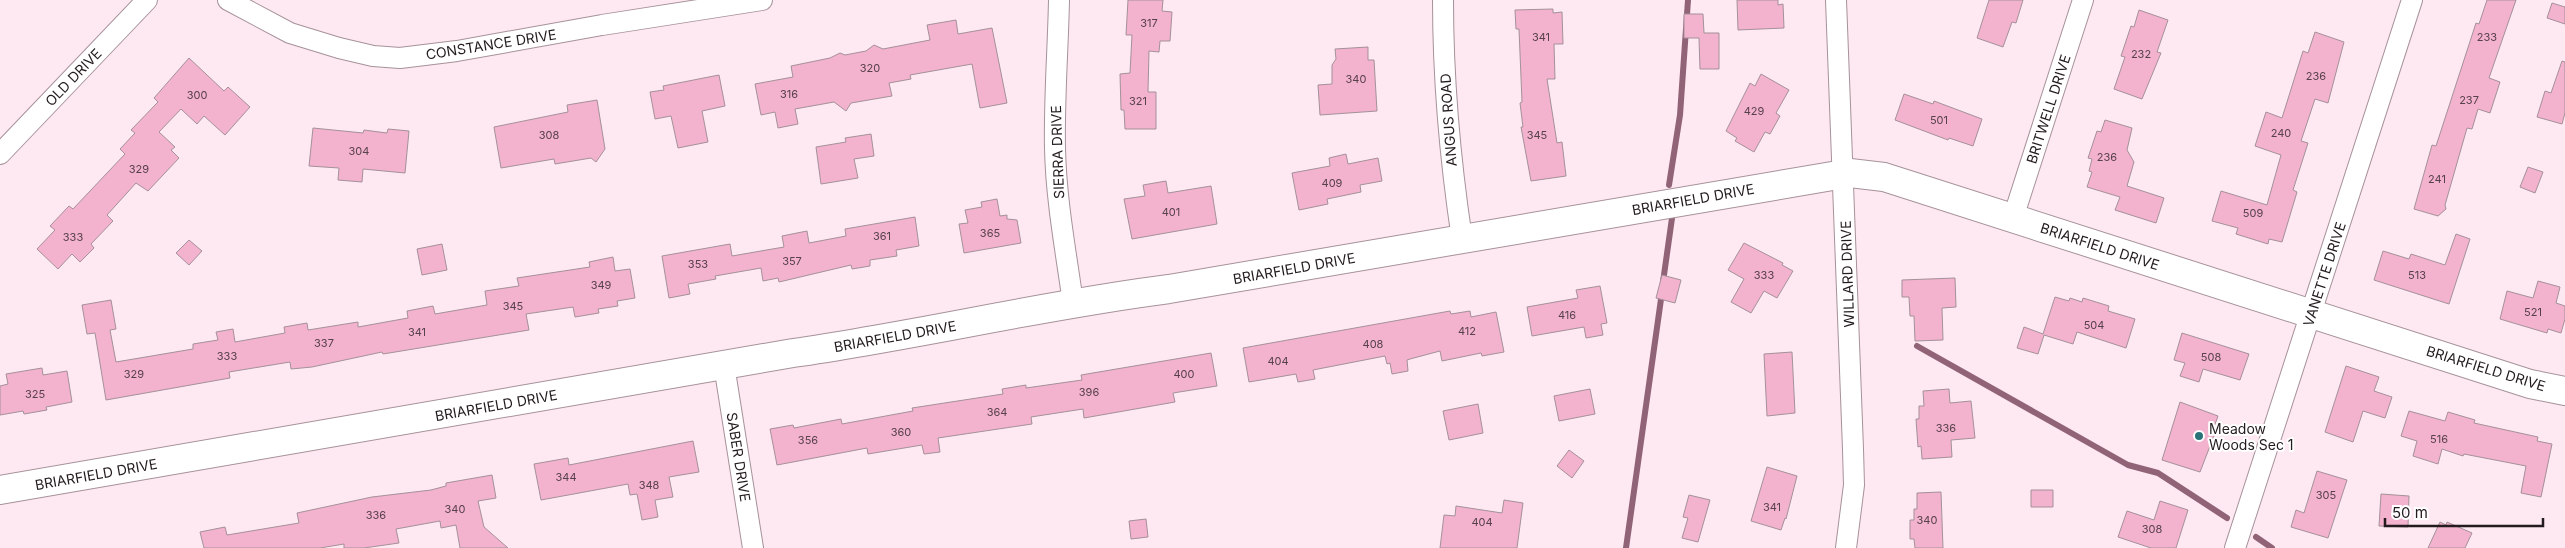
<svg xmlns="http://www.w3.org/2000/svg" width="2565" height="548" viewBox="0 0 2565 548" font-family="Inter,sans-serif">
<rect width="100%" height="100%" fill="#fee8f1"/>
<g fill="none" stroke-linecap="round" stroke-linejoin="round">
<path stroke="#916377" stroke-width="6" d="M1669 185 1680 115 1688 0
M1663 282 1673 211
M1917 346 2128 465 2158 473 2227 518
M2256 537 2272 548
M1626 548 1662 292"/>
</g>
<path fill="#f3b2ce" stroke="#a49199" d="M1128 0H1163L1162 11 1172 12 1170 41H1160L1159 52 1149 51 1148 92H1156V129H1125L1124 110H1121L1120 74 1130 73 1132 35H1126Z
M1737 0H1778V5L1783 4 1784 28 1738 30Z
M1989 0H2023L2016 23 2012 22 2003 47 1977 38Z
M2487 0H2516L2489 78 2500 82 2490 113 2478 109 2472 129 2467 128 2445 205 2446 209 2438 216 2414 209 2432 145 2436 146 2476 23 2479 24Z
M2552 3 2565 7V24L2547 18Z
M1553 9V13L1562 12 1563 44H1554L1555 79H1547L1557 143 1562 142 1566 176 1531 181 1521 127H1523L1520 103 1522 102 1519 29H1516L1515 10Z
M2139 10 2168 20 2157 52 2161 53 2142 99 2114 89 2125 57 2121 56 2131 26 2134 27Z
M1684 14H1703L1704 33H1719V69H1700L1699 38H1684Z
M956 20 958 34 992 28 1007 103 980 108 972 64 910 75 911 79 889 83 892 96 851 103 846 111 834 102 795 109 798 124 778 128 775 112 761 115 755 84 793 77 791 66 830 58 840 53 845 55 866 51 874 45 883 49 930 40 927 25Z
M2315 32 2344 42 2328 103 2315 99 2301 141 2308 143 2293 190 2297 192 2282 242 2269 239 2268 244 2236 234 2238 228 2212 221 2221 191 2267 205 2281 155 2255 146 2266 112 2282 118 2303 51 2308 53Z
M1368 47V60H1374L1377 111 1320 115 1318 85 1332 84V65L1336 59 1335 49Z
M189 58 224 91 228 87 250 107 225 135 204 116 197 124 181 109 159 132 175 147 171 150 179 158 148 191 136 183 107 215 113 221 91 244 94 248 80 262 72 254 58 269 37 249 55 230 50 226 69 206 73 209 125 154 120 149 135 133 131 130 158 102 154 98Z
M2562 61 2565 62V113L2562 124 2537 117 2545 91 2551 93Z
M1761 74 1789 90 1776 113 1780 116 1770 134 1765 132 1754 152 1735 141 1737 138 1726 131 1750 83 1755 86Z
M719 75 725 106 702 111 708 142 678 148 671 116 655 119 650 92 664 90 663 86Z
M1904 94 1933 104 1934 101 1982 119 1973 146 1949 138 1948 140 1895 120Z
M597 100 605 149 596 162 591 158 555 164 554 159 501 168 494 127 568 112 567 105Z
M2105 120 2132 128 2127 150 2134 162 2127 186 2164 198 2156 223 2115 210 2120 197 2087 187 2092 172 2089 171 2092 159 2088 158 2097 131 2101 132Z
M313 128 363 133 364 130 387 133 388 129 409 131 405 173 363 169 362 182 338 180 339 168 309 166Z
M871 134 874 156 854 159 858 178 821 184 816 147 846 142 845 138Z
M1346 154 1348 164 1378 158 1382 181 1360 185 1361 192 1327 199 1328 204 1299 210 1292 173 1330 166 1329 158Z
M2528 167 2543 172 2535 193 2520 187Z
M1166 181 1168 193 1211 186 1217 224 1132 239 1124 199 1145 196 1143 185Z
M997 199 1000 216 1007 215V219L1017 220 1021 243 964 253 959 224 968 223 965 210 982 207 981 202Z
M915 217 919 246 896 250 897 256 870 260V266L852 269 851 265 779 282 778 278 763 281 761 268 715 276 716 279 688 284 690 294 669 298 662 256 730 244 732 256 784 247 782 236 807 231 809 243 846 236 845 229Z
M2456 234 2470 239 2449 304 2374 280 2383 251 2409 259 2411 254 2445 265Z
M189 240 202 251 189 265 176 253Z
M1744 243 1783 263 1782 265 1793 271 1777 298 1764 291 1751 313 1731 302 1744 279 1728 270Z
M442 244 447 270 422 275 417 249Z
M613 257 615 271 630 269 635 298 617 301 618 306 598 309 599 313 575 317 573 307 526 314 529 330 383 354 382 352 312 367 291 369 290 362 229 372 230 378 106 400 95 333 87 334 82 305 111 300 116 329 110 330 116 362 193 349V344L218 340 216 332 233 329 235 342 285 333 284 327 307 323 308 330 358 322V327L408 318 407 311 433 306 435 314 487 305 485 291 519 286 517 278 590 267 589 262Z
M1662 275 1681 280 1675 303 1656 298Z
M1955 278 1956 307 1942 308 1943 340 1915 341 1914 316H1910L1909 297H1902V280Z
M2538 281 2560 287 2556 303 2565 306V319L2561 333 2548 329 2547 333 2500 319 2507 291 2533 298Z
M1600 286 1607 323 1601 324 1603 335 1586 338 1584 327 1532 336 1527 307 1578 298 1576 290Z
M2055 297 2069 301 2070 298 2082 302 2083 298 2109 306 2108 311 2135 319 2126 348 2077 332 2073 344 2044 335 2038 354 2017 348 2024 327 2043 334Z
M1450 311 1451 314 1470 311 1471 317 1496 312 1504 352 1482 356 1481 353 1442 361 1440 351 1410 359 1407 360 1408 371 1392 374 1390 363 1387 364 1385 356 1313 370 1315 379 1298 382 1296 374 1249 382 1243 348Z
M2182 333 2249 354 2240 380 2203 369 2199 382 2180 376 2185 363 2174 360Z
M1792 352 1795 413 1767 416 1764 354Z
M1211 353 1217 386 1173 393 1175 402 1084 418 1083 409 1031 417 1032 424 938 438 940 452 924 454 922 445 868 454 867 448 777 465 770 429 793 425 794 428 841 419 842 424 913 411 912 408 1003 394 1002 389 1026 385V388L1082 380 1081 375Z
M2346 366 2379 377 2374 391 2392 397 2385 418 2363 411 2353 442 2325 432Z
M42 368 43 375 67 371 72 402 46 407 47 410 24 414 23 411 0 415V386L8 384 6 374Z
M1590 389 1595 414 1559 421 1554 396Z
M1949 389 1950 403 1971 401 1975 438 1951 440 1952 457 1922 459 1921 446 1918 447 1916 419H1919V406H1924L1923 391Z
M2180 402 2218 416 2214 427 2217 428 2200 472 2162 460Z
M1478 404 1483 433 1449 440 1443 411Z
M2409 411 2445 421 2448 412 2475 420 2474 423 2538 437 2537 441 2552 444 2541 497 2521 493 2526 466 2464 454 2463 456 2442 449 2438 464 2413 456 2417 441 2401 436Z
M693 441 699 472 669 477 673 497 655 500 658 517 642 520 637 494 630 495 628 484 541 500 534 464 568 458 569 465Z
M1569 450 1584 461 1572 478 1557 466Z
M1767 467 1797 476 1786 519 1785 518 1781 530 1751 521Z
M2317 471 2347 480 2328 538 2291 527 2296 510 2304 513Z
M492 475 496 498 478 501 484 527 508 548H460L456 525 441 528 440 521 396 529 399 543 364 548H344V544L320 548H204L200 532 225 527 227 535 299 523 297 513 372 497 431 490 446 486V483Z
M2031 490H2053V507H2031Z
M1941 492 1943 548H1915L1914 539H1910V520H1914V509H1917V493Z
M2381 494 2409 496 2408 527 2379 526Z
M1689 495 1710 500 1698 542 1682 538 1688 518 1683 517Z
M1504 500 1523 503 1517 548H1440L1444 515 1455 516 1456 506 1502 513Z
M2160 501 2188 510 2176 548H2151L2118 537 2127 511 2154 520Z
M1146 519 1148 537 1131 539 1129 521Z
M2440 522 2446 525 2447 522 2472 533 2465 548H2428Z"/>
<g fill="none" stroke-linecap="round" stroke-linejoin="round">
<g stroke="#a6929a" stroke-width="22">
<path id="street" d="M228 0 290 33 339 48 373 56 400 58 457 51 602 25 762 0
M1059 0C1058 50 1054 99 1055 148 1056 200 1066 252 1073 303
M1443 0C1443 80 1450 159 1462 239
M1836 0 1853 449 1854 485 1846 548
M0 154 147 0
M2013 218 2083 0
M724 365 753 548
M2235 548 2412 0"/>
</g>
<g stroke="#a6929a" stroke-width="30">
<path id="secondary" d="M0 490 793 353C919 335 1043 305 1169 289L1850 173 1884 177 2530 384 2565 391"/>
</g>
<use href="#street" stroke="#fff" stroke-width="20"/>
<use href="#secondary" stroke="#fff" stroke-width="28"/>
</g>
<circle fill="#297378" stroke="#fff" stroke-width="2" cx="2199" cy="436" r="5"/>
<g text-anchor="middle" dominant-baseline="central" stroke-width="4" stroke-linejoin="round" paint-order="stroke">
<g font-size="11" fill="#57414a">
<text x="1149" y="23">317</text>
<text x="1541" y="37">341</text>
<text x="2487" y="37">233</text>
<text x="2141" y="54">232</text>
<text x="870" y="68">320</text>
<text x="2316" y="76">236</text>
<text x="1356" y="79">340</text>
<text x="789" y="94">316</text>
<text x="197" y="95">300</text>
<text x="2469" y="100">237</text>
<text x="1138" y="101">321</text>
<text x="1754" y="111">429</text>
<text x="1939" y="120">501</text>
<text x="2281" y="133">240</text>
<text x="549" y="135">308</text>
<text x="1537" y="135">345</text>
<text x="359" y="151">304</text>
<text x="2107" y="157">236</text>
<text x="139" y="169">329</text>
<text x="2437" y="179">241</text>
<text x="1332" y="183">409</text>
<text x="1171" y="212">401</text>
<text x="2253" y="213">509</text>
<text x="990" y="233">365</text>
<text x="882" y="236">361</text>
<text x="73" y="237">333</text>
<text x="792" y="261">357</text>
<text x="698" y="264">353</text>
<text x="1764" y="275">333</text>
<text x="2417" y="275">513</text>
<text x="601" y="285">349</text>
<text x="513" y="306">345</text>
<text x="2533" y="312">521</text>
<text x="1567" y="315">416</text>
<text x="2094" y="325">504</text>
<text x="1467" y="331">412</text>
<text x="417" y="332">341</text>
<text x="324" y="343">337</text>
<text x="1373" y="344">408</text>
<text x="227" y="356">333</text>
<text x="2211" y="357">508</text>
<text x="1278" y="361">404</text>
<text x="134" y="374">329</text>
<text x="1184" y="374">400</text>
<text x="1089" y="392">396</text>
<text x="35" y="394">325</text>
<text x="997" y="412">364</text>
<text x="1946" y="428">336</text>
<text x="901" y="432">360</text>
<text x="2439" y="439">516</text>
<text x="808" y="440">356</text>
<text x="566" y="477">344</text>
<text x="649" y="485">348</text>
<text x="2326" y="495">305</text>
<text x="1772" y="507">341</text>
<text x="455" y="509">340</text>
<text x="376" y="515">336</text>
<text x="1927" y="520">340</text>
<text x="1482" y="522">404</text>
<text x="2152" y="529">308</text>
</g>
<g font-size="14" fill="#231b1e" stroke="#fff">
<text transform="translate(491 44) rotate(-9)">CONSTANCE DRIVE</text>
<text transform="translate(73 77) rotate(-46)">OLD DRIVE</text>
<text transform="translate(2048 109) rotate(-72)">BRITWELL DRIVE</text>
<text transform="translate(1448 120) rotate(-94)">ANGUS ROAD</text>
<text transform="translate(1057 152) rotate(-92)">SIERRA DRIVE</text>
<text transform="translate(1693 199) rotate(-10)">BRIARFIELD DRIVE</text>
<text transform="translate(2100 246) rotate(18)">BRIARFIELD DRIVE</text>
<text transform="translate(1294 268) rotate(-10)">BRIARFIELD DRIVE</text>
<text transform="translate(1847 274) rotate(-92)">WILLARD DRIVE</text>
<text transform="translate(2324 274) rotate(-72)">VANETTE DRIVE</text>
<text transform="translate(895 336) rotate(-10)">BRIARFIELD DRIVE</text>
<text transform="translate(2486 368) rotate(17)">BRIARFIELD DRIVE</text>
<text transform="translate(496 405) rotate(-10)">BRIARFIELD DRIVE</text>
<text transform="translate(739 457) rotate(81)">SABER DRIVE</text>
<text transform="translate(96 474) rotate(-10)">BRIARFIELD DRIVE</text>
</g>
<g font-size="14" fill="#231b1e" stroke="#fff" text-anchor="start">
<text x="2209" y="428">Meadow<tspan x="2209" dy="16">Woods Sec 1</tspan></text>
</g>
</g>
<path d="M2385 518v8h158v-8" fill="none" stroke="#231b1e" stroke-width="2.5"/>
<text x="2392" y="518" font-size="15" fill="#231b1e" stroke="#ffffff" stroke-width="4" paint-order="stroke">50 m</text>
</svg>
